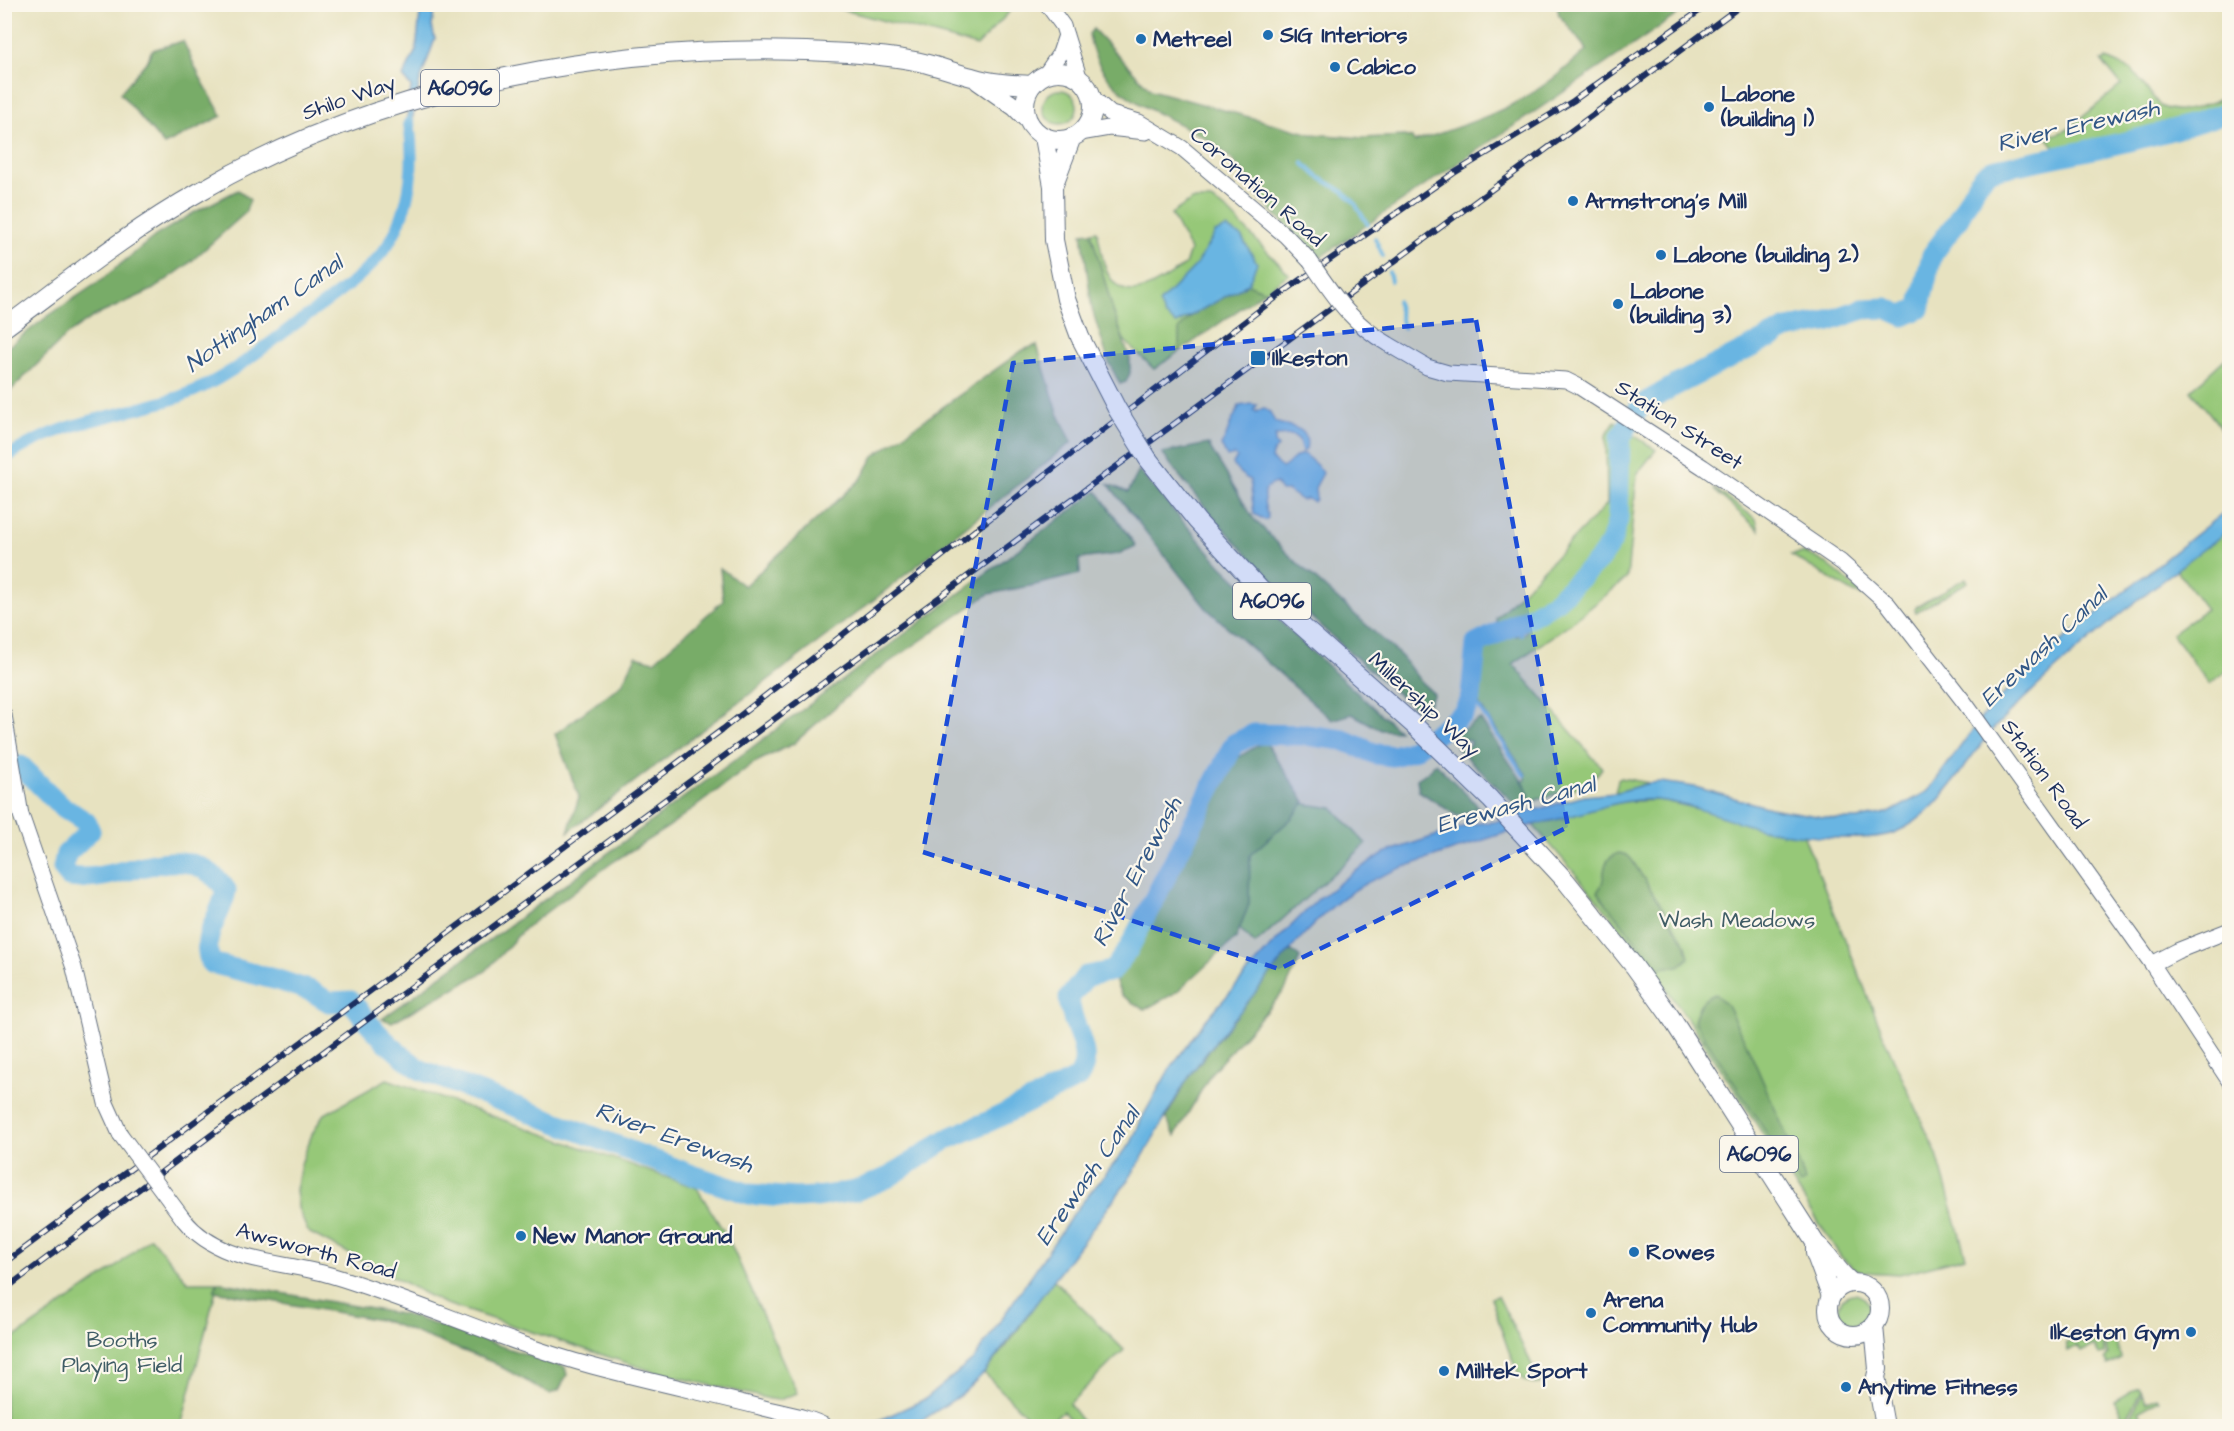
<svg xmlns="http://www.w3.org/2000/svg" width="2234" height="1431" viewBox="0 0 2234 1431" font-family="'Architects Daughter',sans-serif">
<rect width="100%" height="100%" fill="#fbf7ec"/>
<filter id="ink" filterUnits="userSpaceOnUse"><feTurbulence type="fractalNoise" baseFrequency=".0167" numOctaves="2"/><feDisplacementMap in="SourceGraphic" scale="12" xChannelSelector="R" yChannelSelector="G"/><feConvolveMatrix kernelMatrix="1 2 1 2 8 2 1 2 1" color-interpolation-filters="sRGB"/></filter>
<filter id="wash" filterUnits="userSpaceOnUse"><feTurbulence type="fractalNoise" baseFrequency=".008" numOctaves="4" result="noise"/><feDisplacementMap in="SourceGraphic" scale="24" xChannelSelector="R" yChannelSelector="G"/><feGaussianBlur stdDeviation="1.35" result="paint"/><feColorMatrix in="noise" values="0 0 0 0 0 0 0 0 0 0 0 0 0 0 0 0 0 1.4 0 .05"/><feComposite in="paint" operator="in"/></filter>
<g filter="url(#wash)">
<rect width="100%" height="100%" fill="#e7e2c0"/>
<path fill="#96c878" stroke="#587c6b" stroke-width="1.5" d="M825 5H1016L977 46Z
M2106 59 2132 70 2160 106C2183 117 2209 104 2229 94V105L2179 122 2057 150 2047 137 2067 130 2121 85 2102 61Z
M1043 107a17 17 0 1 1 34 0a17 17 0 1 1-34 0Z
M1192 200H1211L1227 210 1289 274 1154 369 1124 340 1113 311 1091 232 1097 231C1101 246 1102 268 1112 280 1131 307 1166 277 1185 265L1190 250 1171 214Z
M2229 355V438L2191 390Z
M1615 421 1621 425C1619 429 1616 433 1615 437 1610 450 1615 482 1615 498 1613 567 1551 599 1498 629L1496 618 1607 504 1606 435Z
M1629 432 1656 450 1637 474 1627 578 1575 620 1513 664 1602 768C1585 794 1552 791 1527 804L1529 794 1523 781 1526 780V774L1479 704 1478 697 1483 648 1515 629 1516 636 1525 634 1527 627C1558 606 1597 580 1614 545 1622 527 1620 506 1621 486 1622 469 1619 447 1629 432Z
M1715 489 1756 519 1759 530 1714 490Z
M2229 530V669L2209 684 2172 634 2206 609 2176 569Z
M1803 553C1826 558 1847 581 1864 596L1854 593 1791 555Z
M1966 578 1968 582 1916 612 1915 610 1916 607Z
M1621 778 1649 783 1615 793 1618 780Z
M1271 799 1333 808 1366 844 1255 944 1227 916Z
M1659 800C1707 809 1754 828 1803 834L1886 1042 1937 1155 1966 1257 1900 1274 1863 1272 1852 1267 1841 1257C1787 1175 1737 1089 1680 1008 1635 943 1584 883 1532 824L1559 819 1617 802Z
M387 1079 697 1188 729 1240 797 1393 779 1400 770 1399 655 1372 443 1303 308 1232 298 1208 296 1190 301 1164 312 1134 323 1115Z
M150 1237 188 1282H218L181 1426H5L4 1345 115 1268Z
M1053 1279 1124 1350 1069 1404 1086 1426H1075L1063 1411 1046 1426H1037L984 1373 1013 1337Z
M1839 1309a15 15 0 1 1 30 0a15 15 0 1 1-30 0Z
M1498 1296 1540 1381 1542 1383C1536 1384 1530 1385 1524 1381 1513 1372 1497 1314 1491 1298Z
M2114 1336 2121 1358 2108 1365 2105 1359 2108 1355 2103 1339Z
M2101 1339 2105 1354 2099 1355 2094 1345 2081 1352 2077 1346 2068 1351 2066 1342 2079 1340 2081 1343Z
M2138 1387 2141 1392 2125 1419 2114 1401Z
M2142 1394 2147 1402 2157 1397 2159 1400 2139 1411 2141 1415 2129 1422 2128 1420Z"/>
<path fill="#78ac68" stroke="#4a6e63" stroke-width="1.5" d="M1557 5H1691C1568 91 1441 173 1318 259L1253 191C1249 176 1243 172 1233 161 1185 110 1101 113 1089 34L1093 29 1151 90 1311 134 1363 138 1405 136 1412 138 1414 142C1458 127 1506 113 1544 85 1559 75 1573 62 1587 50L1559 15Z
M183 41 199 75 222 116 164 145 120 93 147 61 152 50Z
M238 190 250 200 245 213 186 266 152 290 93 317 68 334 5 396V349L48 316 100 281 155 236 195 212Z
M1091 232 1113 311 1130 359V373L1126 382 1120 384 1109 363 1092 309 1082 233Z
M1248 284 1265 291 1179 352V329L1193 314Z
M1037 345 1058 413 1072 442 875 599 568 832 579 797 555 734 622 684 636 656 654 661 723 601 720 568 744 586 861 479 874 456 1023 350Z
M1208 444 1253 518 1292 558 1402 657 1421 682 1434 694 1422 714C1327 635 1236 553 1162 453Z
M1139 471 1221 565 1310 650 1399 731 1381 730 1352 714 1332 720 1206 608 1108 484 1128 492Z
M1097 491 1136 546 1118 554 1079 559 1080 574 1035 585 989 594 875 672 793 744 754 763 670 826 613 862 524 929 486 971 392 1022 382 1019 751 748Z
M1480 719 1525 785 1529 795 1527 804 1521 807 1517 806 1456 747 1470 745V741L1453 736Z
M1265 741 1305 802 1291 819 1250 855 1249 904 1236 938 1177 992 1144 1010 1121 995 1113 974 1232 761Z
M1435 763 1479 807 1457 816 1419 791 1417 779 1429 771Z
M1619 853 1627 855 1632 860 1686 945 1689 958 1679 966 1657 968 1597 892C1610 878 1596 861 1619 853Z
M1291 950 1300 958 1285 990 1212 1072 1175 1136 1166 1118 1190 1075 1272 971Z
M1715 994 1726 1004 1747 1045 1800 1166 1805 1181 1800 1185 1694 1021C1698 1006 1701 999 1715 994Z
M218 1282 406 1315 565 1367 567 1375 559 1390 550 1394 492 1362 385 1321 214 1291Z"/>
<path fill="#69b5e2" stroke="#4272a0" stroke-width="1.5" d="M421 5H435L432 26 435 39 419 84 412 122 406 124 411 87 403 77 416 50Z
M1226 228 1241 236 1257 263 1248 284 1176 324 1165 315 1159 303 1197 264 1215 233Z
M1251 404 1257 405 1254 410 1256 412 1263 408 1270 412 1275 422C1292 428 1311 426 1306 450L1302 452 1299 440 1293 435 1275 436V443L1278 447 1272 454 1271 459 1282 468C1290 465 1294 454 1304 454 1311 461 1318 464 1323 473L1315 488 1316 499 1314 502 1307 499 1301 500 1288 491H1281L1276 483C1257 487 1265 505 1268 518L1265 520 1254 514 1250 480C1244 477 1234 470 1233 463L1237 458 1235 455 1227 457 1221 445C1226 439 1227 433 1230 425 1232 418 1237 414 1239 406Z
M2229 508V530C2149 589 2071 651 2000 722 1965 757 1944 812 1896 832 1868 844 1788 836 1758 828 1726 819 1696 806 1664 801 1624 795 1593 812 1555 820 1525 826 1504 833 1475 843 1436 858 1395 866 1358 888 1317 912 1277 966 1247 1003 1229 1026 1208 1049 1191 1074 1168 1108 1151 1147 1127 1182L984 1373 961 1395 915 1425 867 1426 925 1399 974 1359 1076 1210 1131 1143 1142 1118 1169 1070 1204 1022 1271 946 1318 899 1354 872 1384 853 1471 824 1494 822 1584 796 1615 793 1649 783 1661 782 1695 787 1770 808 1835 819H1858L1891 812 1928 791 1987 710 2053 648Z"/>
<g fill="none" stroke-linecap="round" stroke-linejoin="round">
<path stroke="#69b5e2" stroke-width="4" d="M1303 163 1317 176 1344 192 1354 202 1368 225
M1375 238 1383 256
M1389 272 1391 281
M1397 301 1403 328
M1521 621V635
M1471 696 1524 775"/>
<path stroke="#69b5e2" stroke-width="12" d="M4 459C57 421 119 417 179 397 222 382 258 352 294 325 325 303 374 271 392 238 412 201 415 163 409 123"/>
<path stroke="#69b5e2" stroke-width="21" d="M4 767 21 766 60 805 86 822 90 831 66 854 63 868 69 877C123 886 185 830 226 890 222 917 199 934 211 963L278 980 311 991 329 1002 351 1001C375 1032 389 1047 421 1070L695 1176 749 1194 795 1198 817 1197 855 1191 875 1183 889 1177 947 1139 990 1121 1078 1078C1096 1052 1070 1027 1069 998L1086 976 1112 971 1128 950 1234 744 1254 734 1305 735 1343 740 1376 754 1393 756 1413 750 1464 713 1471 696 1476 644 1535 614 1557 600 1599 560 1611 543 1618 519 1620 438 1641 405 1672 387 1787 329 1826 322 1863 309 1886 308 1904 316 1919 309 1932 255 1957 221 1977 184 1985 174 1992 170C2072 153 2153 140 2230 111"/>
</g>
</g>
<g filter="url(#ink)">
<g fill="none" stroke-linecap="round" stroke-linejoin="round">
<g stroke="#626e80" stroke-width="17">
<path id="secondary" d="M1047 4 1063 26 1080 80
M1045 75 1060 53 1066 35
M1092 97 1111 114 1139 122 1182 148 1286 236 1310 261
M1080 133 1109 128 1146 132
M1388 344 1427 367 1448 373 1566 380 1578 386 1703 467 1841 562 1888 604 1965 703 2056 830 2152 964 2230 1082
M4 715 21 815 74 968 106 1103 120 1134
M2152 964 2177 951 2230 930
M184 1220C220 1264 279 1260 330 1275 418 1301 503 1342 592 1366 648 1381 704 1393 760 1407 781 1413 807 1416 825 1426"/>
</g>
<g stroke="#626e80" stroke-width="20">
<path id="primary" d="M1025 106a34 34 0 1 1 68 0a34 34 0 1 1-68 0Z
M978 81 1015 107 1026 118
M1044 137 1053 186 1054 240 1066 299 1080 337 1117 409
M1054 184 1072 137
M4 328C68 281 130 231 199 192 389 81 629 39 848 53 873 55 900 57 924 63 940 67 956 73 972 77 991 83 1012 84 1032 85
M1148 459 1197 521 1261 590 1415 726 1490 799 1565 880 1634 966 1670 1016 1816 1244C1829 1253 1837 1272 1851 1282
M1815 1247V1253L1831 1296
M1828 1309a26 26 0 1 1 52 0a26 26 0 1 1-52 0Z
M1874 1326 1878 1369 1876 1377 1885 1426"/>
</g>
<use href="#secondary" stroke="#fff" stroke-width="15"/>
<use href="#primary" stroke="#fff" stroke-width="18"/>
<g stroke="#1b2f5e" stroke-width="6">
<path id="rail" d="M4 1263 723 729 1069 456 1282 293 1454 173 1573 101 1709 4
M4 1290 246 1109 1743 4"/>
</g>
<use href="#rail" stroke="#fbf7ec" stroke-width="4" stroke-dasharray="11" stroke-linecap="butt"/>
<g stroke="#626e80" stroke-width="17" stroke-linecap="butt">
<path id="secondary-bridge" d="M1310 261C1335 297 1349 321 1388 344
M120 1134 184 1220"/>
</g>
<g stroke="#626e80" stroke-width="20" stroke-linecap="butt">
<path id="primary-bridge" d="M1117 409 1148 459"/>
</g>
<use href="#secondary-bridge" stroke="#fff" stroke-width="15"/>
<use href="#primary-bridge" stroke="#fff" stroke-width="18"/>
</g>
</g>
<path fill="#1d4ed8" fill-opacity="0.2" stroke="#1d4ed8" stroke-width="4.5" stroke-dasharray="12 8" stroke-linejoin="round" d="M1476 320 1568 827 1279 969 923 852 1013 363Z"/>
<g fill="#1f6fb2" stroke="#fbf7ec" stroke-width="2">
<circle cx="1268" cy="35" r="6"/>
<circle cx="1141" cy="39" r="6"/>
<circle cx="1335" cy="67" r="6"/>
<circle cx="1709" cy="107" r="6"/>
<circle cx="1573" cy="201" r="6"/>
<circle cx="1661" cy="255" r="6"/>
<circle cx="1618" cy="304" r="6"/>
<rect x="1250" y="350" width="16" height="16" rx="3"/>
<circle cx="521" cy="1236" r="6"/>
<circle cx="1634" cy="1252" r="6"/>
<circle cx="1591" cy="1313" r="6"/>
<circle cx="2191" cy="1332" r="6"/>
<circle cx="1444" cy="1371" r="6"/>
<circle cx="1846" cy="1387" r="6"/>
</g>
<g text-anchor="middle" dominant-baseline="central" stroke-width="4.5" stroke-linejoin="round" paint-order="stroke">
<g fill="#fbf7ec" stroke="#5e6b89" stroke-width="1.5">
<rect x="421" y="70" width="78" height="36" rx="4.5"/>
<rect x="1233" y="583" width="78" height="36" rx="4.5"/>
<rect x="1720" y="1136" width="78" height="36" rx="4.5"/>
</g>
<g font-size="21" font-weight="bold" fill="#1b2f5e">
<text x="460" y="88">A6096</text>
<text x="1272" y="601">A6096</text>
<text x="1759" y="1154">A6096</text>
</g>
<g font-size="22" font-weight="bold" fill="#1b2f5e" stroke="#fbf7ec" text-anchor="start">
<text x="1280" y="35">SIG Interiors</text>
<text x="1153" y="39">Metreel</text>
<text x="1347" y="67">Cabico</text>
<text x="1721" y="94">Labone<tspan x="1721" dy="25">(building 1)</tspan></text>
<text x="1585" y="201">Armstrong's Mill</text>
<text x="1673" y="255">Labone (building 2)</text>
<text x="1630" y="291">Labone<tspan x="1630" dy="25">(building 3)</tspan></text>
<text x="1272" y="358">Ilkeston</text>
<text x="533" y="1236">New Manor Ground</text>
<text x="1646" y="1252">Rowes</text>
<text x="1603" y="1300">Arena<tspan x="1603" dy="25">Community Hub</tspan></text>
<text x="2179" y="1332" text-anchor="end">Ilkeston Gym</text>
<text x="1456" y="1371">Milltek Sport</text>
<text x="1858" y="1387">Anytime Fitness</text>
</g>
<g font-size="22" fill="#1b2f5e" stroke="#fbf7ec">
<text transform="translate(349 98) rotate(-19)">Shilo Way</text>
<text transform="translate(1257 187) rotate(41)">Coronation Road</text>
<text transform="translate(1679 425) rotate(33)">Station Street</text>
<text transform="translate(1424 705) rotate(43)">Millership Way</text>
<text transform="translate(2044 774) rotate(54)">Station Road</text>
<text transform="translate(316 1251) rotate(15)">Awsworth Road</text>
</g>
<g font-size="22" fill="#405d66" stroke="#fbf7ec">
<text x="1737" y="920">Wash Meadows</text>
<text x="122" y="1340">Booths<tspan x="122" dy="25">Playing Field</tspan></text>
</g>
<g font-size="24" font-style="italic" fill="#325786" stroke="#fbf7ec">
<text transform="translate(2078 126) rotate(-13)">River Erewash</text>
<text transform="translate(264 314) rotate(-35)">Nottingham Canal</text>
<text transform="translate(2044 647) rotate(-43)">Erewash Canal</text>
<text transform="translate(1516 805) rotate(-15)">Erewash Canal</text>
<text transform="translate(1137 872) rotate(-62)">River Erewash</text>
<text transform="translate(674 1138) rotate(20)">River Erewash</text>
<text transform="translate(1088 1176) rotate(-55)">Erewash Canal</text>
</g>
</g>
<rect width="2234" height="1431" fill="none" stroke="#fbf7ec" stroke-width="24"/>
</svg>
